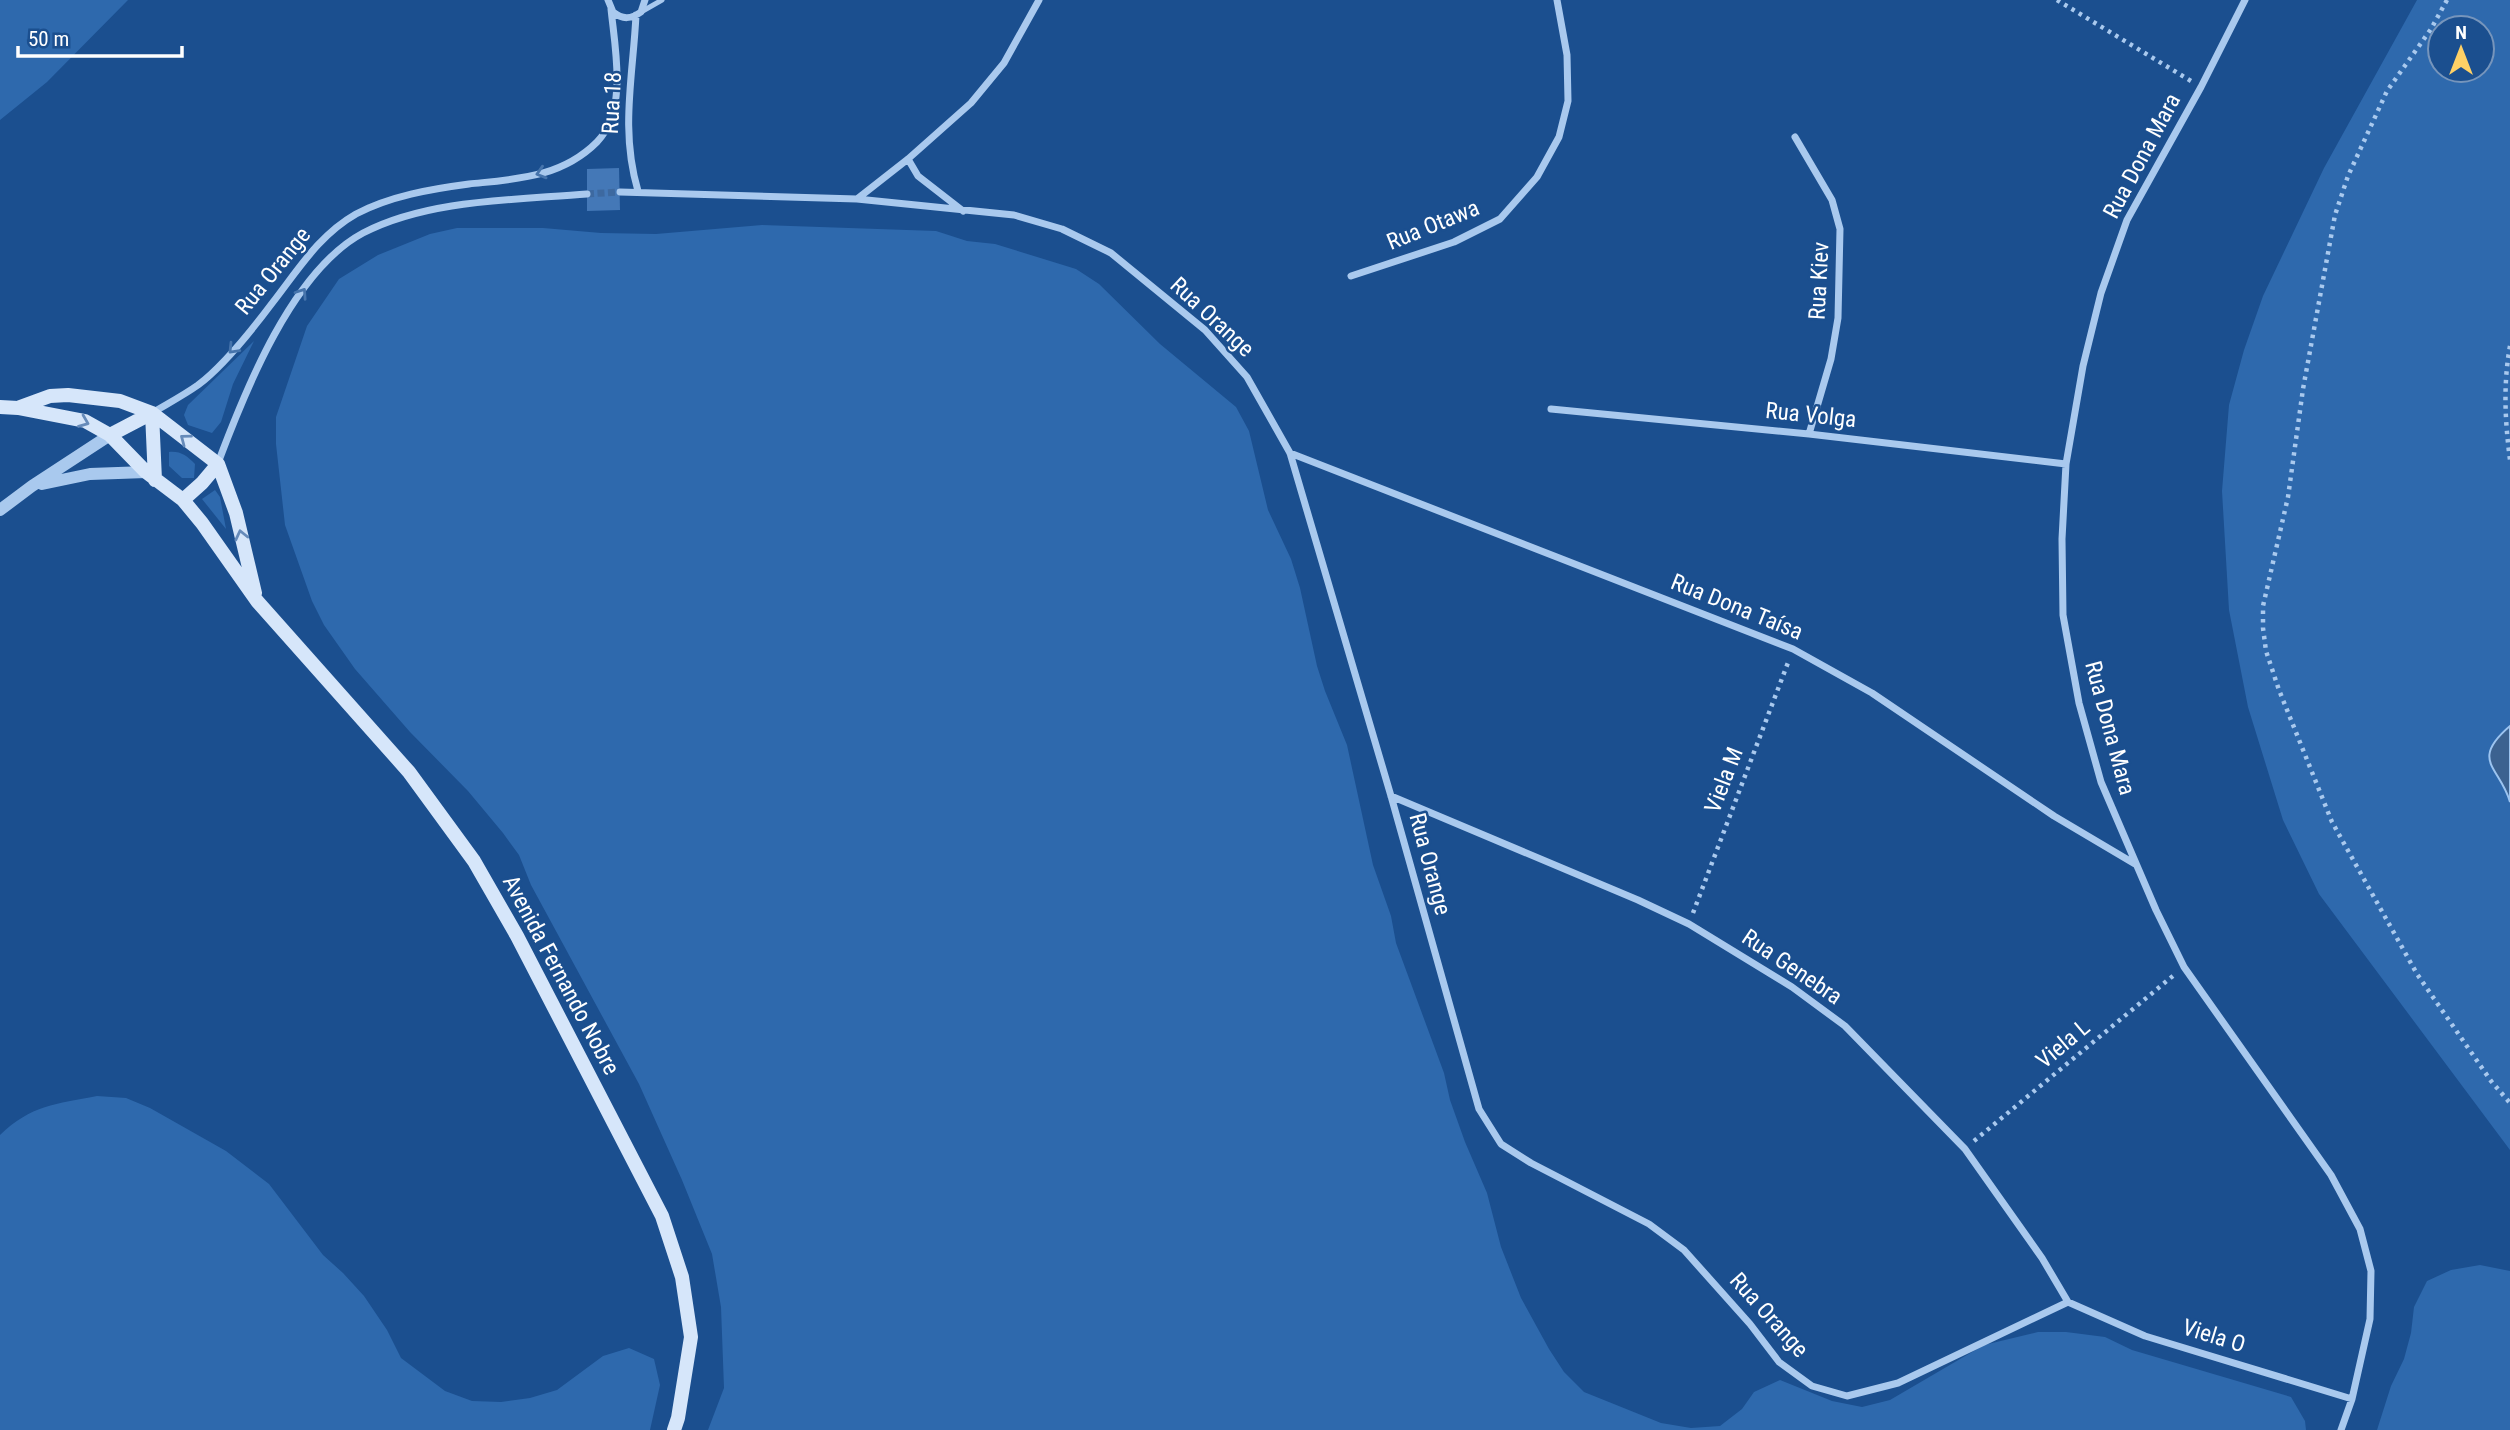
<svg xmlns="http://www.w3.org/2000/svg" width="2510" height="1430" viewBox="0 0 2510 1430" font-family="'Roboto Condensed',sans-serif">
<rect width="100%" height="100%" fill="#1b4f8f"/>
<path fill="#2e69ad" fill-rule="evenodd" d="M0 0H128L47 82 0 120Z
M2417 0H2510V1150L2319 894 2283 820 2248 707 2229 610 2222 491 2229 405 2244 350 2263 296 2324 168ZM2440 28H2482V70H2440Z
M762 225 936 231 967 241 995 244 1076 269 1099 284 1160 344 1236 407 1249 431 1268 510 1291 559 1300 588 1317 666 1325 691 1347 745 1373 865 1391 916 1396 943 1444 1073 1450 1100 1465 1142 1487 1193 1501 1247 1521 1298 1549 1349 1564 1372 1584 1392 1661 1423 1691 1428 1720 1426 1742 1409 1754 1392 1780 1380 1832 1401 1862 1407 1890 1400 1984 1345 2038 1332H2066L2105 1337 2132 1350 2291 1397 2305 1421 2306 1430H708L724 1388 721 1307 712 1254 682 1180 639 1084 531 885 519 855 503 833 468 791 410 732 355 669 324 625 312 601 285 525 276 444V417L307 326 339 279 378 255 430 234 457 228H543L601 233 656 234Z
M254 341 233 384 221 422 212 433 188 425 184 415 188 405Z
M169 452C181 451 187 456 195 464L194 478H182L169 466Z
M215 490 220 497 226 529 202 499Z
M97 1096 126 1098 150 1108 226 1151 269 1184 323 1255 343 1273 364 1296 387 1330 401 1358 445 1391 472 1401 501 1402 530 1398 557 1390 603 1356 629 1348 654 1359 660 1385 650 1430H0V1135C31 1105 56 1104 97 1096Z
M2480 1265 2510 1271V1430H2377L2391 1386 2404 1359 2411 1333 2414 1307 2427 1281 2451 1270Z"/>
<path fill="#3c6290" stroke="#9cc4f0" stroke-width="2" d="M2510 726V802C2500 767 2469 761 2510 726Z"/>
<path fill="#4478b7" d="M619 168 620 210 587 211V169Z"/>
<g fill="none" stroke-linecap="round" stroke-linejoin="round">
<path stroke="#3d69a0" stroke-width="7" stroke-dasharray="7 3.5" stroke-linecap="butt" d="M587 194 620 192"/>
<path stroke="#a9c9ee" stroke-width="4.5" stroke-dasharray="3.5 5" stroke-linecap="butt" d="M2057 0 2191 81
M2447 0 2431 29 2387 91 2348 176 2335 215 2303 389 2288 497 2263 606V628L2266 651 2279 690 2332 822 2417 974 2491 1081 2510 1103
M2510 346C2503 385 2505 421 2510 460
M1693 913 1789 660
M1974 1141 2174 975"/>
<path stroke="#a9c9ee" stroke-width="5" d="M641 12 662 0"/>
<path stroke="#a9c9ee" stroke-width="7" d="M608 0 613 12C623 20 631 19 641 12L645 0
M2245 0 2201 87 2127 220 2101 293 2083 366 2066 464 2062 539 2063 615 2079 703 2101 782 2156 910 2184 967 2331 1175 2360 1229 2371 1271 2370 1319 2352 1399 2341 1430
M636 15C633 77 620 130 638 191
M1795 137 1832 200 1840 229 1838 318 1831 359 1809 434
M908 159 918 176 963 211
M620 192 857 199 908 159 971 103 1004 63 1039 0
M857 199 1014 215 1062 229 1111 253 1205 330 1247 377 1290 453 1391 796 1479 1109 1501 1144 1531 1163 1649 1224 1684 1250 1750 1324 1779 1362 1812 1386 1847 1396 1898 1383 2068 1302
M1351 276 1454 242 1500 219 1537 177 1559 137 1568 101 1567 55 1557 0
M1551 409 1809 434 2066 464
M152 413C167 404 184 395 198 385 222 367 255 326 273 302 298 270 319 235 356 214 390 196 431 189 469 184 516 179 561 178 597 142 628 110 615 49 611 9
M1290 453 1793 649 1872 693 2054 816 2135 864
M218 463C245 391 292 271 363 233 428 199 516 200 587 194
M1391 796 1638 900 1689 924 1792 987 1845 1026 1965 1149 2042 1258 2068 1302
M2068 1302 2145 1336 2352 1399"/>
<path stroke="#a9c9ee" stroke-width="12" d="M42 484 90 474 146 472
M0 510 32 486 110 435"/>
<path stroke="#d6e6fa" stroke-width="14" d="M0 407 18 408 85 421 110 435 146 472 183 500 202 523 257 601 409 772 474 861 517 936 662 1216 682 1277 691 1337 678 1418 674 1430
M20 407 50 396 68 395 120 401 152 413 218 464 236 513 255 593
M152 413 155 480
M110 435 152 413
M183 500 202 483 218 464"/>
</g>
<defs><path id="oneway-chevron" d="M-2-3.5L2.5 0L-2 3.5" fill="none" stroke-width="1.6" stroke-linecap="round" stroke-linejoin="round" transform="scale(1.75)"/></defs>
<g stroke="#4674ac">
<use href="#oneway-chevron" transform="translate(541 173) rotate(163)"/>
<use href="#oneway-chevron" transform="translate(302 293) rotate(-56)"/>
<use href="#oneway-chevron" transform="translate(233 349) rotate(134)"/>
</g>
<g stroke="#668bba">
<use href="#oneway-chevron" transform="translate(84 422) rotate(22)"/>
<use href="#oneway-chevron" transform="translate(185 439) rotate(-143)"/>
<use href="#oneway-chevron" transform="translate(241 535) rotate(-103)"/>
</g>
<g text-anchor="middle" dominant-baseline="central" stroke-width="5" stroke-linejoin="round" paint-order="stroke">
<g font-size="23" fill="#fff" stroke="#1b4f8f">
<text transform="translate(612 103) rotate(-87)">Rua 18</text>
<text transform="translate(2142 156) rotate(-62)">Rua Dona Mara</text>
<text transform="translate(1433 225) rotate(-22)">Rua Otawa</text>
<text transform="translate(273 271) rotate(-51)">Rua Orange</text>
<text transform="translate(1819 281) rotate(-87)">Rua Kiev</text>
<text transform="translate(1212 317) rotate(43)">Rua Orange</text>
<text transform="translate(1811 415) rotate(6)">Rua Volga</text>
<text transform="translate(1737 607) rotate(22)">Rua Dona Taísa</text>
<text transform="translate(2110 728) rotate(75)">Rua Dona Mara</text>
<text transform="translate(1724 780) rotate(-69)">Viela M</text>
<text transform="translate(1430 864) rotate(75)">Rua Orange</text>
<text transform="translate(1792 967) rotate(34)">Rua Genebra</text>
<text transform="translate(561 975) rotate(62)">Avenida Fernando Nobre</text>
<text transform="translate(2063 1044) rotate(-40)">Viela L</text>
<text transform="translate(1769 1315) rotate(48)">Rua Orange</text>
<text transform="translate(2214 1336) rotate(17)">Viela O</text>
</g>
</g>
<g transform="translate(2461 49)"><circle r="33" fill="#1b4f8f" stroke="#7695bc" stroke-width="2"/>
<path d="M0-5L12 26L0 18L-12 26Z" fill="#ffd166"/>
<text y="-10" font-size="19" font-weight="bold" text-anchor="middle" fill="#ffffff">N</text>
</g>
<path d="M18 46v10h164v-10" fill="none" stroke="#ffffff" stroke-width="3.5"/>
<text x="28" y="46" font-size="21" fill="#ffffff" stroke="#1b4f8f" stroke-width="5" paint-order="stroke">50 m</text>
</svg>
